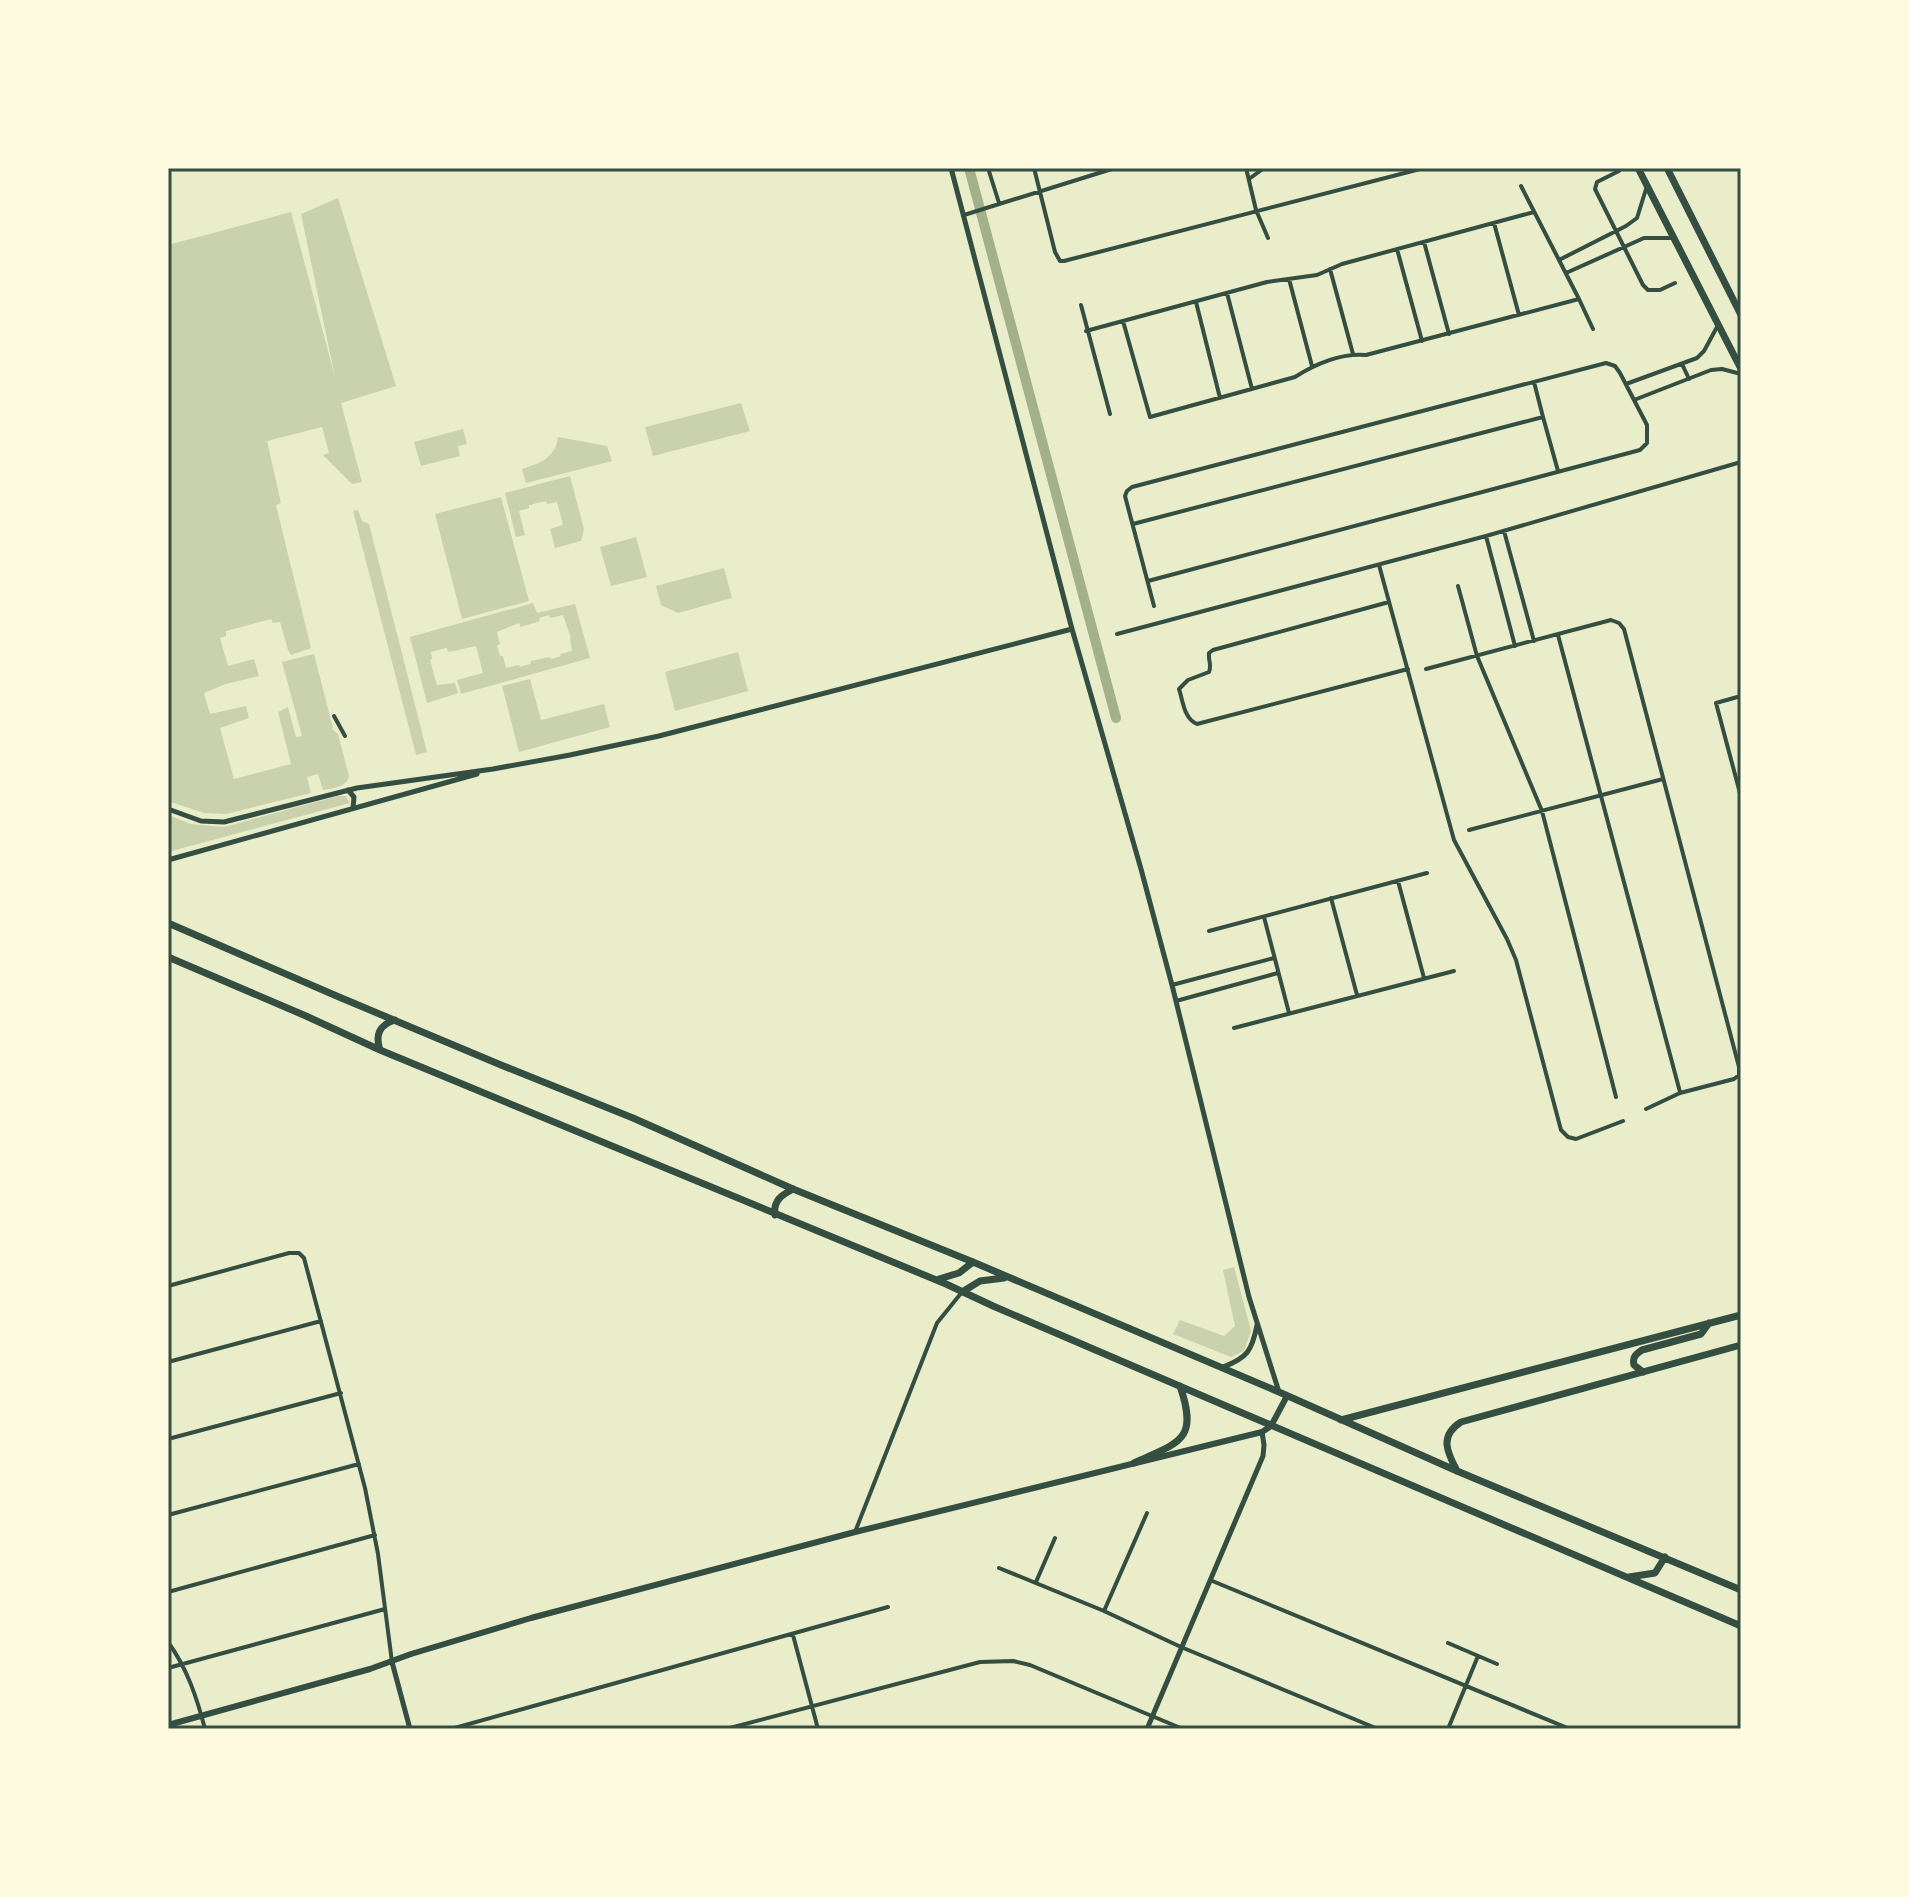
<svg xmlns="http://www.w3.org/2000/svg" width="1909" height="1897" viewBox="0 0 1909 1897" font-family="'Open Sans',sans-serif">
<rect width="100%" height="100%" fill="#e9edc9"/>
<path fill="#cad2ad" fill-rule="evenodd" d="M338 198 396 386 341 403 362 482 352 484 323 455 329 453 322 427 267 441 281 503 276 505 311 648 291 655 288 650 280 622 273 623 271 619 226 631V636L220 638 228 666 254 659 259 676 226 684 204 693 210 714 246 706 249 718 220 728 234 779 291 764 278 712 288 707 296 737 302 736 282 662 314 654 333 728 332 729 338 734 349 776C346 788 333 788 323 790L318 774 307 777 311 793 226 814 204 813 168 801V245L291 212 335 377 301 214Z
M741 403 750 431 653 456 645 427Z
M463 429 467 444 458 446 460 456 421 466 414 442Z
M558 437 607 446 612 461 526 483 522 469C541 463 555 458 558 437Z
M570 476 584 529 581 541 555 548 550 529 563 525 557 502 547 504 546 501 529 505V508L519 511 525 535 516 537 505 493Z
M501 497 529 601 462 619 435 514Z
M358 510 362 521 369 524 427 752 416 755 353 511Z
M636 537 647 577 611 586 600 547Z
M724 568 732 598 678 613 661 605 656 586Z
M533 603 537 613 575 604 590 658 461 694 457 680 483 673 476 646 449 652 446 648 431 652 432 659 430 660 437 685 455 683 458 693 427 703 410 637ZM549 615 550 618 563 615 571 638 570 639 572 651 560 654 561 656 551 659 549 657 531 661 530 664 520 667 519 665 506 668 503 656H500L497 645 500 644 497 632 519 623 521 627 540 621 539 618Z
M738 652 748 691 675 711 665 672Z
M530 679 541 720 604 704 610 727 519 752 502 686Z
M338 796H346L350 803 168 852V815L191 824 224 827Z
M1234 1267 1251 1331 1244 1351 1231 1357 1173 1334 1180 1320 1224 1336 1235 1326 1223 1270Z"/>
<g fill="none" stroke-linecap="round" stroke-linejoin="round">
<path stroke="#a3b18a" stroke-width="10" d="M969 168 1116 718"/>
<path stroke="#344e41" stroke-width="4" d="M988 168 999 203
M1034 168 1055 252 1060 261H1064L1424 168
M1246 168 1256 210 1268 238
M1619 171 1597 182 1595 189 1643 285 1648 290H1660L1675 283
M1249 179 1264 168
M964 215 1115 168
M1494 223 1519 315
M1424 242 1449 334
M1397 249 1422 341
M1559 260 1626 226 1637 218 1646 189
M1330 269 1353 354
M1566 273 1644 238H1672
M1289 279 1312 366
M1227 293 1252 389
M1579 299 1593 329
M1196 302 1220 398
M1081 305 1110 414
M1123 321 1150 417 1295 377C1317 363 1340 353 1366 355L1579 299 1521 186
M1086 331 1267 282 1317 275 1342 264 1534 212
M1682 364 1689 379
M1534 382 1543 417
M1626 384 1697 358 1704 351 1717 327
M1634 400 1711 370 1722 369 1741 374
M1133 524 1543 417 1558 471
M1504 531 1534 641
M1486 536 1515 646
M1379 565 1454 840 1507 939 1516 960 1561 1130 1568 1137 1576 1139 1623 1121
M1148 581 1640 450 1647 443V425L1620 373 1615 366 1606 363 1132 487 1127 491 1125 496 1154 606
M1458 586 1477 656 1542 811 1616 1097
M1389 602 1213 650 1209 653C1208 660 1212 665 1209 672L1188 680 1179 689C1183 701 1184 719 1197 724L1408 669
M1117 634 1486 536 1741 462
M1558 635 1680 1092
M1426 669 1611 620 1619 623 1624 629 1739 1067V1075L1734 1079 1680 1093 1646 1109
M1741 696 1716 703 1741 797
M334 716 345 736
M1469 830 1663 779
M1398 881 1424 978
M1331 898 1357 995
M1264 917 1289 1013
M1209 931 1427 873
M1172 985 1274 958
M1176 1001 1278 973
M1234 1028 1454 971
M168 1286 289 1253H299L304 1258 365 1488 378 1554 392 1662
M168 1362 321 1321
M168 1439 341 1393
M168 1515 359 1464
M855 1532 937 1323 962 1292
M999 1568 1104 1611 1181 1647 1378 1729
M1210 1580 1570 1729
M1036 1582 1055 1538
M168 1592 375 1535
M1104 1611 1147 1513
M793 1635 818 1729
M168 1642C187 1668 197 1698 205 1729
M1448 1643 1497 1664
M168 1668 385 1609
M451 1729 888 1607
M726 1729 980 1662 1013 1661 1030 1665 1183 1729
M1448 1729 1478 1656"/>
<path stroke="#344e41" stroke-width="5" d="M951 168 1072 629 1141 869 1172 985 1249 1297 1279 1392
M348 790 354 797 353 808
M168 809 201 821 224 822 357 788 493 769 570 755 659 736 1072 629
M168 860 477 774
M1223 1367C1247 1358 1252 1351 1257 1325
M392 1662 410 1729
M1147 1729 1263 1456 1264 1445 1262 1432"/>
<path stroke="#344e41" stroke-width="6" d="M168 1725 370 1669 411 1654 531 1618 855 1532 1262 1432 1271 1426 1287 1396"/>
<path stroke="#344e41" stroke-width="7" d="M1638 168 1741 369
M1667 168 1741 315
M168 923 339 997 501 1065 633 1118 793 1189 973 1262 1279 1392 1457 1471 1741 1590
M168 957 306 1016 380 1050 946 1284 993 1306 1226 1406 1741 1626
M380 1050C375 1035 379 1025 395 1020
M775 1215C773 1200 782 1195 793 1189
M939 1279 959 1273 973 1262
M962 1292 980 1281 1004 1278
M1643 1372 1634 1365C1632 1357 1636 1354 1642 1350L1701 1334 1709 1323
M1341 1420 1741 1315
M1134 1463C1179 1442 1199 1441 1180 1386
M1457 1471C1447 1452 1439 1436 1461 1422L1741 1345
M1629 1577 1655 1573 1665 1557"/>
</g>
<rect width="1909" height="1897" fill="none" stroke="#fefae0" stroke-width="340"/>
<rect x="170" y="170" width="1569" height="1557" fill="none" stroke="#344e41" stroke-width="3"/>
</svg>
